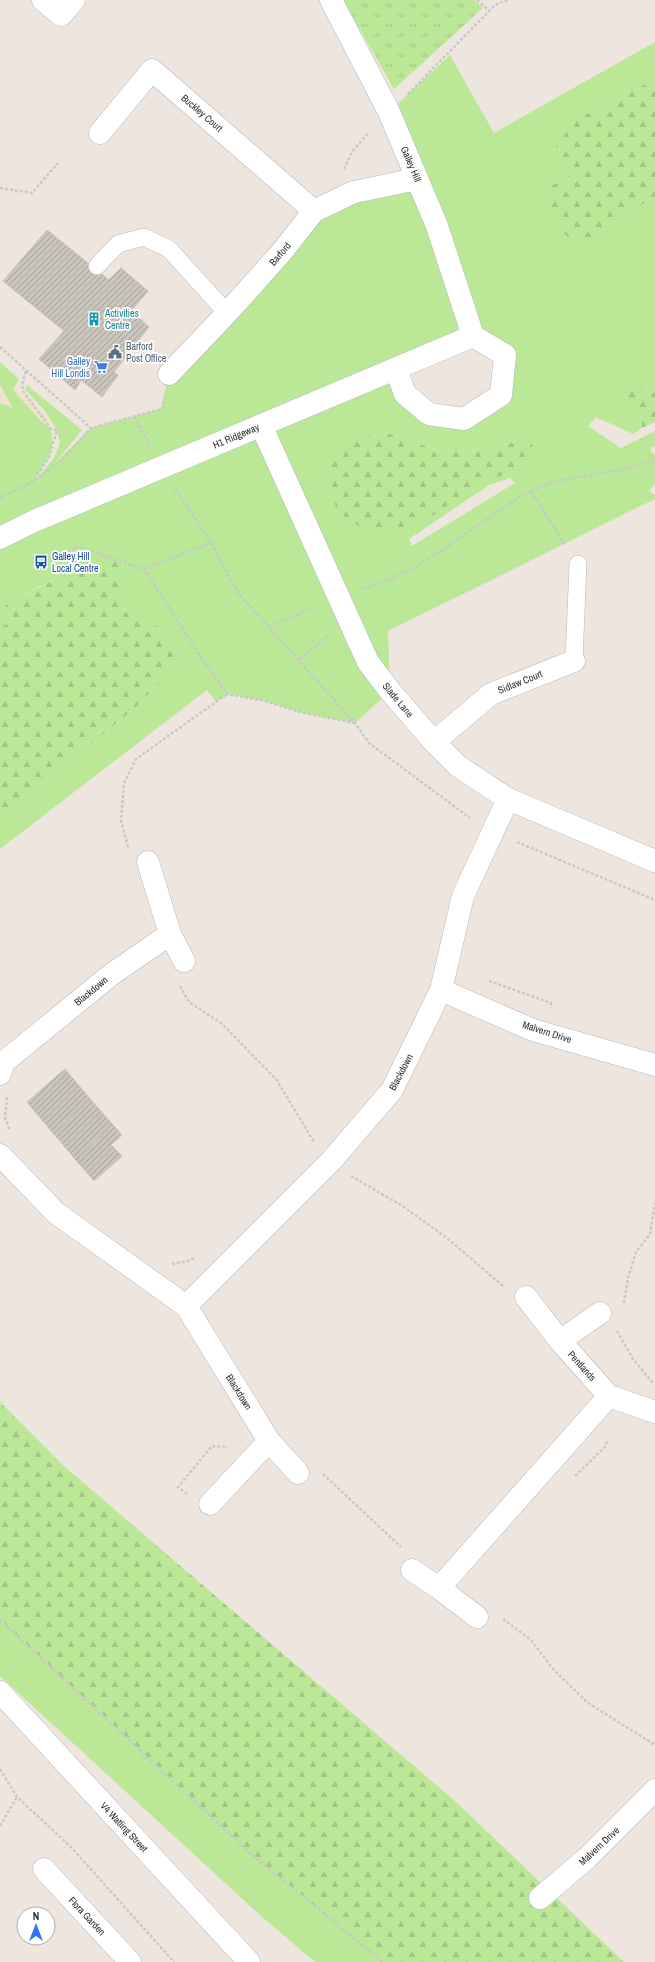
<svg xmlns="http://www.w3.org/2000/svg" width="655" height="1962" viewBox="0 0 655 1962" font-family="'Archivo Narrow',sans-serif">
<defs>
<pattern id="forest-firs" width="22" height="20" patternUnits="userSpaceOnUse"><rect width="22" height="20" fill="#bae897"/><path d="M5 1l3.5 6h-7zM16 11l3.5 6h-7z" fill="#a0c782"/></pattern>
<pattern id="park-tufts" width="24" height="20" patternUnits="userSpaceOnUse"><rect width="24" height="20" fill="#bae897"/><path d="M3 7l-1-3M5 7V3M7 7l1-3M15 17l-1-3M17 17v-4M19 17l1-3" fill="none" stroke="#a0c782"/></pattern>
<pattern id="building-hatch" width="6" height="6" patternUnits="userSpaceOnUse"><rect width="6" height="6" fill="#c9c4bc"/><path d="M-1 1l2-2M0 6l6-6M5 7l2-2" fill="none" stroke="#a39f99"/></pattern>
</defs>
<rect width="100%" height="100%" fill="#eee6de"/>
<path fill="#f1e2cc" d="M0 377 61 428 0 403Z"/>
<path fill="#bae897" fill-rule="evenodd" d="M655 42V79L575 120 557 159 567 171 569 182 543 186 595 236 655 196V393L632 382 631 400 641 408 642 428 633 434 596 417 588 426 621 448 655 431V447L651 448V451L655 455V484L649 491 655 495V499L388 631 390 691 355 723 303 713 265 701 227 694 216 702 207 690 0 849V817L19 804 136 707 182 659 156 624 132 618 122 608 119 590 124 562 110 558 108 566 96 565 38 587 5 605 12 621 0 628V403L13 408 0 385V362L19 379 13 390 40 420 51 429C56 458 44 458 35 481L54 458 60 443 57 430 44 410 25 389 27 385 82 430 54 464 91 428 161 409 169 374 314 211 417 179 389 112 450 55 494 133ZM473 336 504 355 501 395 464 419 405 394 396 369ZM390 434 443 452 482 451 523 438 518 471 487 480 458 498 332 453 362 437ZM510 478 515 483 412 546 409 539 489 485Z
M0 1620 250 1853 383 1962H315L262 1917 0 1676Z"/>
<path fill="url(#forest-firs)" d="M655 79V196L595 236 575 241 561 232 543 186 569 182 567 171 557 159 556 147 575 120Z
M632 382 655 393V422L642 428 641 409 631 400 623 387Z
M390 434 443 452 482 451 524 438 533 445 528 459 518 471 487 480 458 498 416 527 386 529 359 526 338 513 328 484V464L332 453 362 437Z
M110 558 124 562 119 590 122 608 132 618 156 624 182 659 136 707 19 804 0 817V628L12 620 5 605C29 592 81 564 107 566Z
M0 1402 65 1467 456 1802 624 1962H383L250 1853 0 1620Z"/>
<path fill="url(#park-tufts)" d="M343 0H474L483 8 394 89Z"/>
<path fill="url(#building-hatch)" stroke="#cac2b7" d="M47 230 109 280 121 268 148 291 131 311 149 327 114 372 118 375 102 397 81 380 75 390 39 359 64 331 3 281Z
M65 1069 91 1100 53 1133 27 1102Z
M91 1100 113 1125 75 1159 53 1133Z
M113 1125 122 1135 111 1145 122 1156 94 1181 75 1159Z"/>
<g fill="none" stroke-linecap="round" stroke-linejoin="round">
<g stroke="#b2b6c0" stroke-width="18">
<path id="service" d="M97 266 118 244 144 237 169 249 227 313
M574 661 578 564"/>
</g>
<g stroke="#b2b6c0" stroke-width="23">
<path id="minor" d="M43 0 61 15 74 0
M331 0 389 112 437 226 473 336
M100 133 152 70 314 211
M396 369 405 394 429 414 464 419 501 395 505 355 473 336
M169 374 227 313 280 254 314 211 354 192 417 179
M261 425 368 662 390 691 434 742 458 766 508 799 655 861
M212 446 473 336
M0 538 34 521 82 501
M434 742 491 694 574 661
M170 934 184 961
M441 990 533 1030 655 1065
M0 1074 4 1062 112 974 170 934 148 862
M0 1155 56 1213 186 1306 269 1441 298 1473
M526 1297 560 1341 609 1396 655 1412
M186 1306 331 1161 392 1090 441 990 463 896 508 799
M560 1341 600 1313
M210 1504 269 1441
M412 1570 439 1588 477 1617
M439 1588 609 1396
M44 1869 130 1962
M540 1898 587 1858 655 1790"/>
</g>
<g stroke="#b2b6c0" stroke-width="23">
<path id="tertiary" d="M0 1692 249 1962"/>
</g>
<path stroke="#c8c8c8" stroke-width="2.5" stroke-dasharray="3 2" stroke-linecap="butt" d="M477 0 489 11
M408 94 495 5 508 0
M344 169 352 152 369 132
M0 188 32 193 58 163
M0 347 91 428 162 409 164 398
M134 417 150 445
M35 480 61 461 91 428
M175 489 211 543 238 593 355 723 369 743 470 818
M531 491 565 545
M0 498 33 482 49 457 57 430 51 429 23 391 22 385 26 371
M49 560 78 547 144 569 194 647 227 694 265 701 303 713 355 723
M144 569 211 543
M364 589 409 571 444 549 519 497 551 482 619 470 646 462 655 457
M269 627 314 607
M299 660 328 636
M517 842 655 900
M128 847 121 821 124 783 136 759 227 694
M489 981 551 1003V1008
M180 986 189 1002 221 1023 276 1079 314 1142
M7 1097 5 1118 10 1131
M351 1176 401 1205 447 1238 504 1287
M172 1264 188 1261 196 1257
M624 1303 628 1278 636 1252 650 1234 655 1203
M617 1331 633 1359 653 1383
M323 1474 401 1547
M575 1476 606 1446 607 1439
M187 1494 178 1487 212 1446 228 1447
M503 1619 531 1640 553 1669 588 1703 655 1745
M0 1620 250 1853 383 1962
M0 1769 17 1797 70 1846 174 1962
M0 1826 17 1797"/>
<use href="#service" stroke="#fff" stroke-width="17"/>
<use href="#minor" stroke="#fff" stroke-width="22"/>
<use href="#tertiary" stroke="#fff" stroke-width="22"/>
<g stroke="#b2b6c0" stroke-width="23" stroke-linecap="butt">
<path id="minor-bridge" d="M82 501 212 446"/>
</g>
<use href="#minor-bridge" stroke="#fff" stroke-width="22"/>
</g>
<defs>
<g id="building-bare" transform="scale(1.08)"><path d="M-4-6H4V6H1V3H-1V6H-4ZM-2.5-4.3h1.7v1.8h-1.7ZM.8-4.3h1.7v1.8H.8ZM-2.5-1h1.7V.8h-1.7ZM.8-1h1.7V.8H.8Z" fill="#0f9aa8" stroke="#fff" stroke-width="2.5" paint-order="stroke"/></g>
<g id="civic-bare" transform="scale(1.08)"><path d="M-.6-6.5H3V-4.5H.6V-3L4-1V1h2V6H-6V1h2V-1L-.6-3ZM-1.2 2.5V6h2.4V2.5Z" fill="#5c6f8a" stroke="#fff" stroke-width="2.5" paint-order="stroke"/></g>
<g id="supermarket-bare" transform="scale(1.08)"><path d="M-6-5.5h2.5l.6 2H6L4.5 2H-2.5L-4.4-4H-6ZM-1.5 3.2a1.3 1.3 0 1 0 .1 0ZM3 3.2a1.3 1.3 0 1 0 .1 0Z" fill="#3f7fe0" stroke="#fff" stroke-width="2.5" paint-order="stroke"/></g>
<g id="bus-bare" transform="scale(1.08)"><path d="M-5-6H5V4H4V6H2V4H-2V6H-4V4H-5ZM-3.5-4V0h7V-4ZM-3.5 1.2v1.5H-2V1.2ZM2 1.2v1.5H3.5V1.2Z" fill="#1a4fb4" stroke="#fff" stroke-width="2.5" paint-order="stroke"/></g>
</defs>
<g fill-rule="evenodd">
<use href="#building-bare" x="94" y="319"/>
<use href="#civic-bare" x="115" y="352"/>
<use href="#supermarket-bare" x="101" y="367"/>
<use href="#bus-bare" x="41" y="562"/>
</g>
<g text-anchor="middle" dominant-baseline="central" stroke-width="3.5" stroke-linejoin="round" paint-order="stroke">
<g font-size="10" fill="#2c2c2c" stroke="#fff">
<text transform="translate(202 113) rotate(41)">Buckley Court</text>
<text transform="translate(411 164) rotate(67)">Galley Hill</text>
<text transform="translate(280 254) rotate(-50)">Barford</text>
<text transform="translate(236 436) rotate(-23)">H1 Ridgeway</text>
<text transform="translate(520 682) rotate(-22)">Sidlaw Court</text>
<text transform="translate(398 700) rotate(50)">Slade Lane</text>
<text transform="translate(91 991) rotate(-39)">Blackdown</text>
<text transform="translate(547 1032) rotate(18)">Malvern Drive</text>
<text transform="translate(401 1072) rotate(-62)">Blackdown</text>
<text transform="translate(582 1366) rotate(48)">Pentlands</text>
<text transform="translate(239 1392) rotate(58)">Blackdown</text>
<text transform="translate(124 1827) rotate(47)">V4 Watling Street</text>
<text transform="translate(599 1846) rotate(-43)">Malvern Drive</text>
<text transform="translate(87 1916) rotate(47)">Flora Garden</text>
</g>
<g font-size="10" fill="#0d838f" stroke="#fff" text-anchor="start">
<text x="105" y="313">Activities<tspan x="105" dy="12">Centre</tspan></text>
</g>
<g font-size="10" fill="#4e5e75" stroke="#fff" text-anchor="start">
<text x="126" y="346">Barford<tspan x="126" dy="12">Post Office</tspan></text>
</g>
<g font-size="10" fill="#366cbe" stroke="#fff" text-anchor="end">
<text x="90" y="361">Galley<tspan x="90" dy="12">Hill Londis</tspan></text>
</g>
<g font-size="10" fill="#164399" stroke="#fff" text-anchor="start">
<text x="52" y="556">Galley Hill<tspan x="52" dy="12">Local Centre</tspan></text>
</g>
</g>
<g transform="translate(36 1926)"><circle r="19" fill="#ffffff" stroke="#ababab"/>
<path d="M0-3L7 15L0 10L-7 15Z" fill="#3a70ff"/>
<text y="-6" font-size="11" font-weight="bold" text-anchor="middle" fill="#2c2c2c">N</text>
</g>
</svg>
